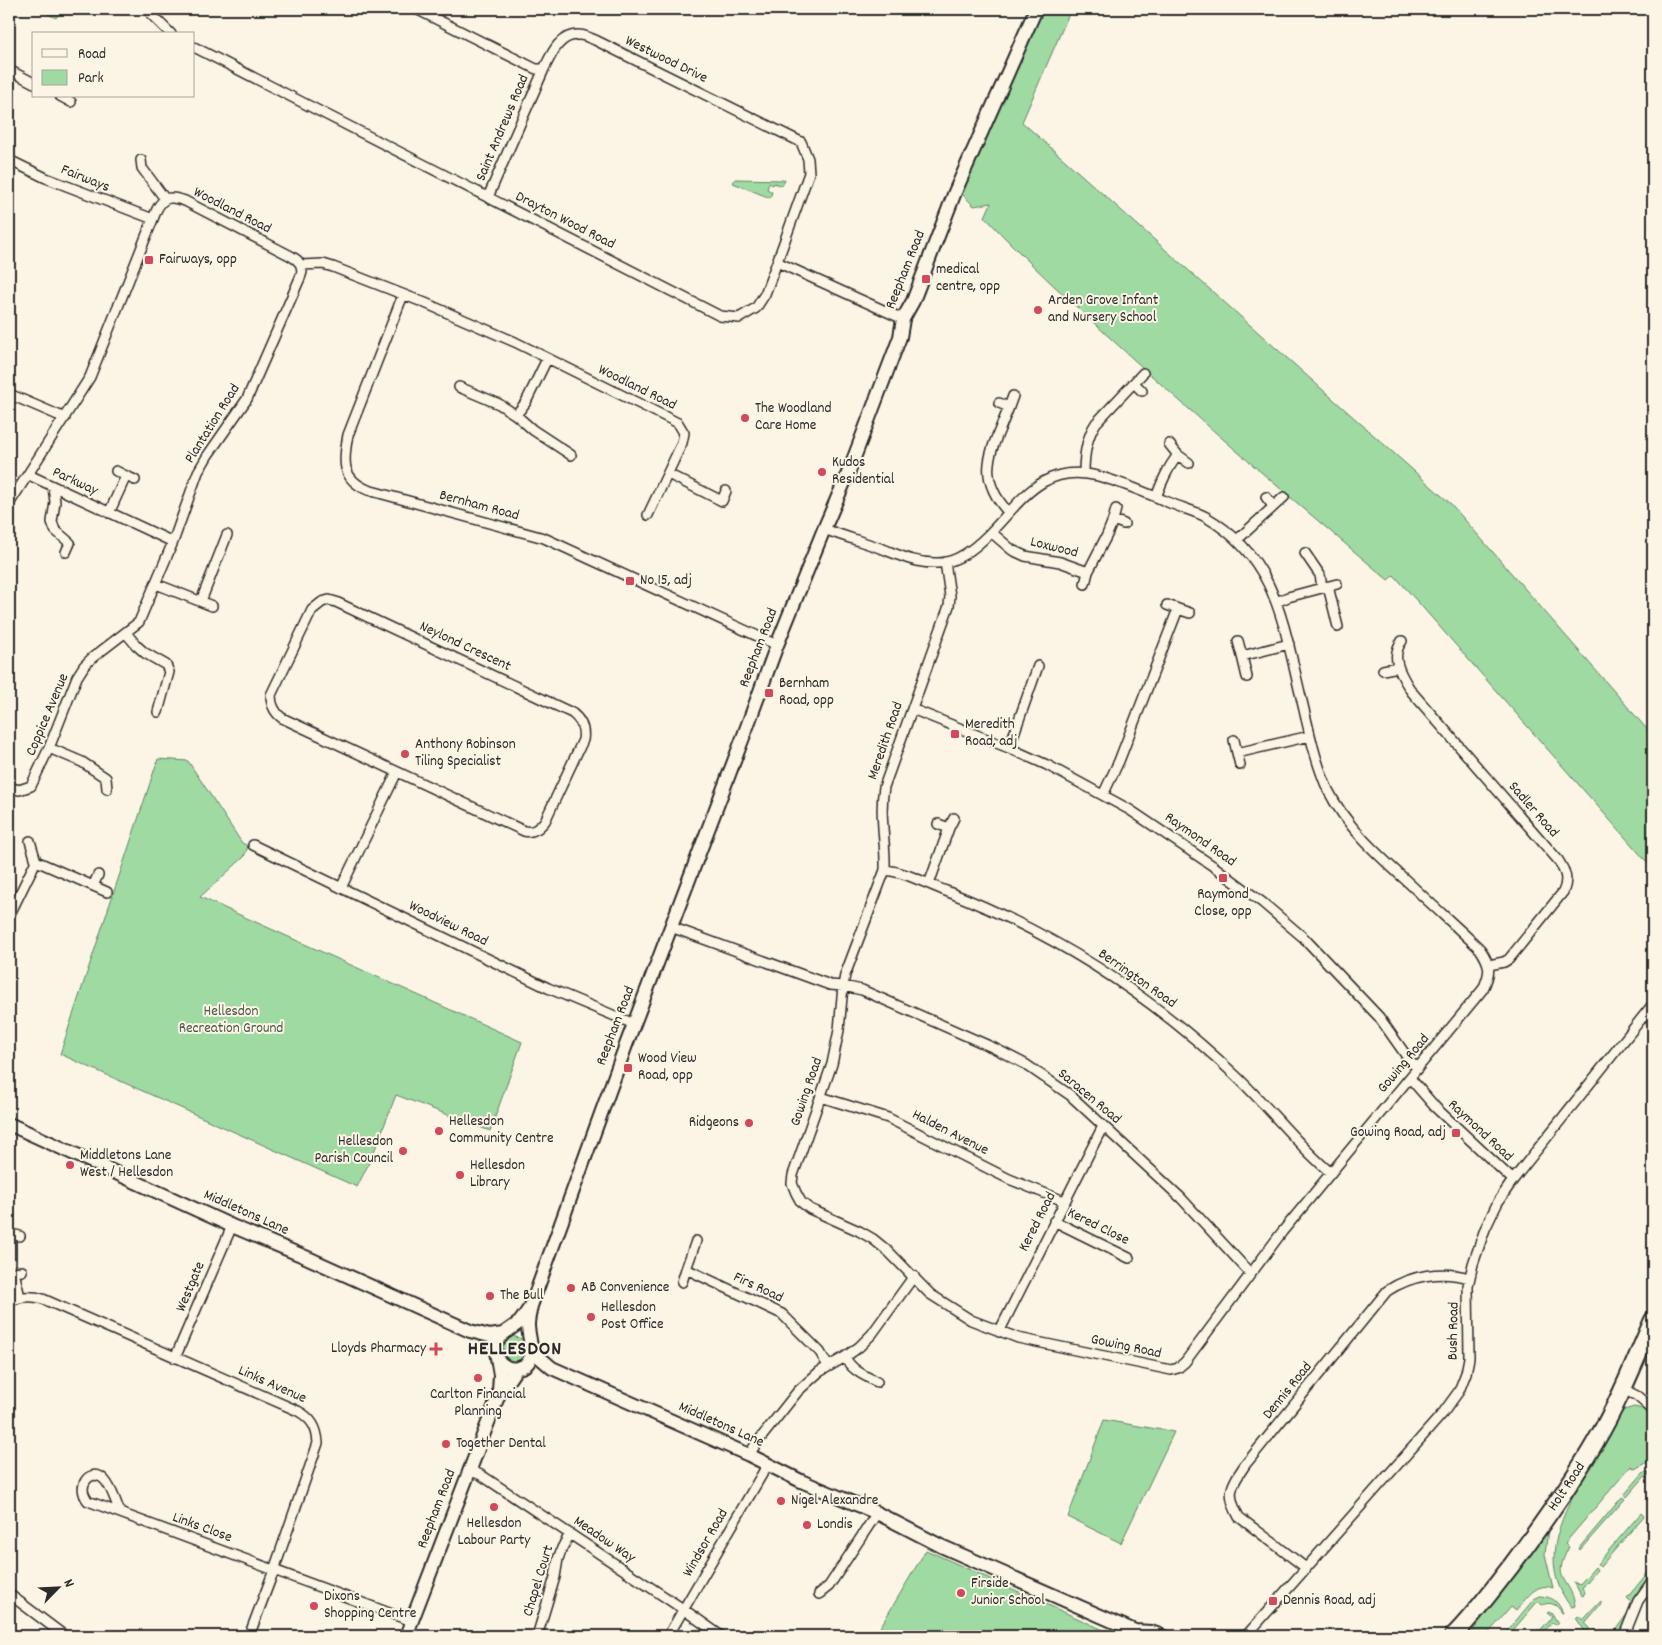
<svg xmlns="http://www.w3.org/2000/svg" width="1662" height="1645" viewBox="0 0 1662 1645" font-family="Dekko,sans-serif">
<rect width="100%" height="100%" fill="#fcf5e5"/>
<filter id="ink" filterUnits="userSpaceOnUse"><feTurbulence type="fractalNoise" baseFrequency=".02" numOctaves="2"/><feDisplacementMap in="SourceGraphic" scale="10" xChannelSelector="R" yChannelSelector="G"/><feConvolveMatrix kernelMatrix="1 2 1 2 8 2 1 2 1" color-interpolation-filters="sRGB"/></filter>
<g filter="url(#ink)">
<path fill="#9edaa2" stroke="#648266" d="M38 9H61L56 18Z
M1041 9H1071L1022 122 1451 504 1653 736V869L1394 575 1388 580C1293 500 1199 420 1108 336 1066 297 1024 259 985 217L991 203 974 206 960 192Z
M735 179 785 180 782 186 774 183 773 185 769 183 767 189 772 192 770 198 733 183Z
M158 759 188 761 242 843 248 846 244 857 200 897 522 1042 490 1131 396 1095 372 1157 357 1187 60 1054Z
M512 1336 523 1339 527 1343 526 1359 511 1364 502 1357 501 1347 507 1338Z
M1634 1407 1643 1409 1653 1419V1463H1645L1635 1469 1631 1466 1565 1543 1569 1547C1550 1582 1571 1577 1575 1606L1571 1607C1537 1562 1561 1518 1584 1475 1596 1455 1607 1435 1619 1416L1624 1410Z
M1104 1420 1174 1432 1121 1543 1068 1517Z
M1644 1472 1653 1473V1476L1652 1477 1647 1474 1627 1497 1624 1495Z
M1622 1497 1625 1499 1580 1550 1579 1548Z
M1641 1513 1644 1516 1600 1567 1597 1564Z
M1548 1529 1545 1554 1553 1588C1536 1581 1525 1600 1516 1611L1511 1607 1486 1636H1469Z
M926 1550 1117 1636 1106 1634 1104 1636H875Z
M1653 1566V1573L1633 1603 1627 1598Z
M1595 1567 1597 1570 1582 1588 1585 1592 1583 1596 1581 1595 1574 1582 1579 1585Z
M1540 1596C1553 1597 1558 1601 1563 1613H1562C1557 1605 1552 1601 1542 1605L1538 1601 1508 1636H1503L1534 1599Z
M1601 1601V1604L1585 1623 1590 1628 1586 1633 1576 1618 1578 1616 1583 1620Z
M1630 1610 1621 1636H1611Z
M1549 1612 1551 1613 1558 1623 1556 1625 1552 1623 1540 1636H1535L1552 1617 1547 1613Z"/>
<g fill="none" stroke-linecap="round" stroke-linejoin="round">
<g stroke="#2b2b2b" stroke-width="12">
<path id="street" d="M149 9 151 14 171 34
M416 9 536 69H544C551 55 559 34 579 35 584 35 590 38 595 40L801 142 808 159 809 173 777 262
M194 47 720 316 739 318 756 308 765 294 777 262 903 319
M9 70 34 83
M60 96 71 102
M9 160 46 178 153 219
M141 160 142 168 165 199
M488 197 544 69
M403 295 348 435C343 461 341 479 368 490L544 538 777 645
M1134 383 1142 391
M459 387 499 404 516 415 526 402 547 359
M9 394 65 418
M999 403 1009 407C993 449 973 473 1008 512
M1009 407 1013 396
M516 415 533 430 571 455
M1169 444 1178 455
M116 471 126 476
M1084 473C1084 455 1086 438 1096 423L1143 373
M668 474 722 501 726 491
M29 475 173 542
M53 487 55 502 52 522 55 530 70 543 66 552
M1156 497C1162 482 1168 467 1178 455L1189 463
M1266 497 1273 506
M9 504 90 377 157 209C164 196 171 196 185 201L291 256 297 260 301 265 323 264 333 267 425 303 515 342 678 423 684 433 682 443 648 515
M109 513 126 476 135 480
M1113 520 1116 509
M991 532 1012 550 1025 556 1060 562 1088 572 1085 584
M1237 540 1284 497
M1305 553 1320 575 1322 587
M945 562 950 596 949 606 884 787C879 814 886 842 885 870L845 975 843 986 862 990 994 1048 1025 1064 1070 1095 1181 1198 1251 1274
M1088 572 1107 535 1113 520 1124 524
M156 584 212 606
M1328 586 1338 627
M329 600 336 602 572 713C581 720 585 728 583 740L545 821C539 828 534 833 524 831L282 718C274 712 271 705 271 695L312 610 322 602Z
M201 601 227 535
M1276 602 1288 597 1337 584
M1167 605 1178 609
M126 633 136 645 145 653 166 665 169 672 158 712
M1238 641 1242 656
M1402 641C1389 658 1402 676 1411 691L1558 860C1565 871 1569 879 1563 892L1509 959 1504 962 1489 965
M1383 670 1398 667
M1247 677 1242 656 1289 644
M912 709 1009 748 1047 765 1130 810 1216 868 1263 903 1304 938 1379 1017 1410 1061 1418 1068
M1234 740 1237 753 1310 736
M49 748 82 762 106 778 107 789
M1009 748 1038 666
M1237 753 1240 765
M9 787 19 790 31 786 49 748 77 677 84 666 92 658 139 622 173 542 198 472 208 455 247 399 300 278 302 272 301 265
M1103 795 1119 761 1178 609 1190 613
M949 828 954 818
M30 841 36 861
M253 845 548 988 634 1024
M885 870C906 872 927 884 946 891 1054 933 1152 996 1236 1076 1269 1107 1296 1144 1331 1173
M929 884 949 828 938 824
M93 886 98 875
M341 888 397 772
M9 916 36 861 107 892
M671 927 830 985 843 986 839 1030 832 1064 793 1175 792 1183 796 1193 801 1202 810 1209 859 1231 873 1239 889 1252 930 1294 971 1320 1018 1338 1171 1370 1178 1368 1185 1362 1282 1232 1483 989C1491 972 1491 965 1480 949 1457 927 1433 906 1410 884 1379 856 1347 828 1328 790 1314 759 1308 725 1300 693 1283 622 1275 557 1206 517 1195 511 1182 508 1170 503 1147 493 1123 483 1098 476 1029 459 1013 523 965 554 957 559 948 563 938 563 918 564 901 556 883 549 863 542 843 536 824 529
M1410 1078 1436 1108 1513 1180
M821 1097 888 1118 1009 1179 1064 1201
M1054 1221 1129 1258
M11 1263V1234L20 1236
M686 1269 696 1241
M682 1282 686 1269 782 1314 820 1352 828 1366
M20 1297 14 1272 22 1271
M9 1302C20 1296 30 1295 43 1299L298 1411C311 1418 317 1427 318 1443L274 1570 249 1636
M999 1332 1103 1126
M845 1357C851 1370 865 1376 877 1382
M175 1358 232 1226
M1623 1389 1637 1396 1653 1410
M749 1455 756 1444 798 1391 819 1372 845 1357 859 1347 872 1334 914 1276
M469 1470 481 1475 683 1609 721 1636
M120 1513C117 1504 109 1481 101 1477 89 1470 76 1486 88 1501L411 1621
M1306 1568 1239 1517C1226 1494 1230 1487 1245 1465L1387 1291C1411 1275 1442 1270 1469 1278
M9 1594 65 1636
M819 1594 829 1586 877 1513
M537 1636 555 1577 558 1559 562 1548 570 1534
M668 1636 768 1464
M1246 1636 1443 1413 1459 1391 1466 1373 1469 1358 1468 1286 1473 1264 1485 1229 1498 1202 1513 1180 1653 1004
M1624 1636 1638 1601 1653 1580"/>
</g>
<g stroke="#2b2b2b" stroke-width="16">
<path id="secondary" d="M9 1124 232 1226 308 1258 470 1331 490 1336 503 1334
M532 1347 538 1356 552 1368 749 1455 801 1481 877 1513 941 1546 1135 1631 1143 1636
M498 1360C503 1366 509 1370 518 1368 540 1363 528 1340 528 1325 528 1318 530 1312 531 1306L626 1045 744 735 777 645 824 529 849 471 900 337 903 319 913 301 955 192 1036 9
M499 1391 500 1375 495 1346 497 1341 503 1334 520 1322 529 1309
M1135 1631 1151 1632 1162 1636
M406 1636 499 1394 516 1369"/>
</g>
<g stroke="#2b2b2b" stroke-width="20">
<g id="highway">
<path id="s1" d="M1453 1636C1474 1615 1492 1590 1511 1566 1541 1526 1571 1484 1596 1441 1619 1402 1635 1361 1653 1320"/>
</g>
</g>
<use href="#street" stroke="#fcf5e5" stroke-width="9"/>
<use href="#secondary" stroke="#fcf5e5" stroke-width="12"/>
<use href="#highway" stroke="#fcf5e5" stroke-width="16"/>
</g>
</g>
<g fill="#d1495b" stroke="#fcf5e5" stroke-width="2">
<rect x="144" y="255" width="10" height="10" rx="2.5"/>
<rect x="921" y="274" width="10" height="10" rx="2.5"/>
<circle cx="1038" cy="310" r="5"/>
<circle cx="745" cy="418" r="5"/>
<circle cx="822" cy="472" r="5"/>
<rect x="625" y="576" width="10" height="10" rx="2.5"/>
<rect x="764" y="688" width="10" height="10" rx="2.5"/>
<rect x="950" y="729" width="10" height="10" rx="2.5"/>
<circle cx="405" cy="754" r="5"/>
<rect x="1218" y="873" width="10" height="10" rx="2.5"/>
<rect x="623" y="1063" width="10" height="10" rx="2.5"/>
<circle cx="749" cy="1123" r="5"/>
<circle cx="439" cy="1131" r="5"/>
<rect x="1451" y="1128" width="10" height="10" rx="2.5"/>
<circle cx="403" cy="1151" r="5"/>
<circle cx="70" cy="1165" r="5"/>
<circle cx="460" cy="1175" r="5"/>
<circle cx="571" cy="1288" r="5"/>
<circle cx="490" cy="1296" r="5"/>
<circle cx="591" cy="1317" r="5"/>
<path d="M433.5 1341.5h5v5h5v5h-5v5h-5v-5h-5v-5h5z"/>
<circle cx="478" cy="1378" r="5"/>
<circle cx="446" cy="1444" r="5"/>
<circle cx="781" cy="1501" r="5"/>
<circle cx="494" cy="1507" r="5"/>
<circle cx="807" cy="1525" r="5"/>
<circle cx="961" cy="1593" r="5"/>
<rect x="1268" y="1596" width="10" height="10" rx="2.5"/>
<circle cx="314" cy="1606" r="5"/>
</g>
<g text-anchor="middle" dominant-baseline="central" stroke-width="4" stroke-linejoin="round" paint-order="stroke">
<g font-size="15" fill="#2b2b2b" stroke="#fcf5e5">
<text transform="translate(666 60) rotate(26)">Westwood Drive</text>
<text transform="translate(503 128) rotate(-67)">Saint Andrews Road</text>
<text transform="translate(85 179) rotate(22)">Fairways</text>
<text transform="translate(232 211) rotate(27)">Woodland Road</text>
<text transform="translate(565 221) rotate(27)">Drayton Wood Road</text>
<text transform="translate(906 270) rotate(-68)">Reepham Road</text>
<text transform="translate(637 388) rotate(26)">Woodland Road</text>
<text transform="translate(213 424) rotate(-58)">Plantation Road</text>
<text transform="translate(75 482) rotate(25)">Parkway</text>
<text transform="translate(479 506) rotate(15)">Bernham Road</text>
<text transform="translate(1054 548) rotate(14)">Loxwood</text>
<text transform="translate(465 647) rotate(25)">Neylond Crescent</text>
<text transform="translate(759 648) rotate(-69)">Reepham Road</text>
<text transform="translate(48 715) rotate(-67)">Coppice Avenue</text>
<text transform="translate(886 741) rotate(-71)">Meredith Road</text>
<text transform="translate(1533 810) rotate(49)">Sadler Road</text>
<text transform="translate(1200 840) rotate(35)">Raymond Road</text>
<text transform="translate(448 924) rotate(26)">Woodview Road</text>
<text transform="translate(1137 979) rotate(35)">Berrington Road</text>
<text transform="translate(616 1026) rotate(-69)">Reepham Road</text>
<text transform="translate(1404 1064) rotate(-50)">Gowing Road</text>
<text transform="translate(807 1092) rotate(-71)">Gowing Road</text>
<text transform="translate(1089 1097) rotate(40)">Saracen Road</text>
<text transform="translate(1480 1131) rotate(43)">Raymond Road</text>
<text transform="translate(950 1133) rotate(27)">Halden Avenue</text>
<text transform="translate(246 1213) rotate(24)">Middletons Lane</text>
<text transform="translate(1038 1222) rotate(-63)">Kered Road</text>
<text transform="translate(1098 1227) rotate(26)">Kered Close</text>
<text transform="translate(191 1287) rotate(-67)">Westgate</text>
<text transform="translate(758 1288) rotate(25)">Firs Road</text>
<text transform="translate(1454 1331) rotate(-89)">Bush Road</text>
<text transform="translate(1126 1347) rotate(12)">Gowing Road</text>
<text transform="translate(272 1385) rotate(24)">Links Avenue</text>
<text transform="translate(1288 1391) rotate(-51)">Dennis Road</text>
<text transform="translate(721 1425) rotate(24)">Middletons Lane</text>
<text stroke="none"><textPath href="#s1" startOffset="188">Holt Road</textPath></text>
<text transform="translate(437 1509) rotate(-69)">Reepham Road</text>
<text transform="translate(202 1528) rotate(20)">Links Close</text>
<text transform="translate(604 1540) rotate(34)">Meadow Way</text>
<text transform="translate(706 1543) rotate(-60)">Windsor Road</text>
<text transform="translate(539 1581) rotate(-73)">Chapel Court</text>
</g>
<g font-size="15" fill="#2b2b2b" stroke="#fcf5e5" text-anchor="start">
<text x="159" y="260">Fairways, opp</text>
<text x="936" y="270">medical<tspan x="936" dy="17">centre, opp</tspan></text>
<text x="1048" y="301">Arden Grove Infant<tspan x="1048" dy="17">and Nursery School</tspan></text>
<text x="755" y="409">The Woodland<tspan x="755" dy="17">Care Home</tspan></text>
<text x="832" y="463">Kudos<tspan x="832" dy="17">Residential</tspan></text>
<text x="640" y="581">No 15, adj</text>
<text x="779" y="684">Bernham<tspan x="779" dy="17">Road, opp</tspan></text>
<text x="965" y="725">Meredith<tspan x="965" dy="17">Road, adj</tspan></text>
<text x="415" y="745">Anthony Robinson<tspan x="415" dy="17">Tiling Specialist</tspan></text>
<text x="1223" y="895" text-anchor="middle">Raymond<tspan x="1223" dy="17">Close, opp</tspan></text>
<text x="638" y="1059">Wood View<tspan x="638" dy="17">Road, opp</tspan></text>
<text x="449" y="1122">Hellesdon<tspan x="449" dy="17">Community Centre</tspan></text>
<text x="739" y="1123" text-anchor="end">Ridgeons</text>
<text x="1446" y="1133" text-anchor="end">Gowing Road, adj</text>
<text x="393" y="1142" text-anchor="end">Hellesdon<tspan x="393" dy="17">Parish Council</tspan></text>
<text x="80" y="1156">Middletons Lane<tspan x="80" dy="17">West / Hellesdon</tspan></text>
<text x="470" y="1166">Hellesdon<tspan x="470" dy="17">Library</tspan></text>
<text x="581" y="1288">AB Convenience</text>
<text x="500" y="1296">The Bull</text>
<text x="601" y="1308">Hellesdon<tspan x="601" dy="17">Post Office</tspan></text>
<text x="426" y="1349" text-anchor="end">Lloyds Pharmacy</text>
<text x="478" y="1395" text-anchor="middle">Carlton Financial<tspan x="478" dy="17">Planning</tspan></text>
<text x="456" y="1444">Together Dental</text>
<text x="791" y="1501">Nigel Alexandre</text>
<text x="494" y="1524" text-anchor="middle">Hellesdon<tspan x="494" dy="17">Labour Party</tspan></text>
<text x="817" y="1525">Londis</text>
<text x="971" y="1584">Firside<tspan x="971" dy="17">Junior School</tspan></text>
<text x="324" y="1597">Dixons<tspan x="324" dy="17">Shopping Centre</tspan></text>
<text x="1283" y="1601">Dennis Road, adj</text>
</g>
<g font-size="15" fill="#485749" stroke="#fcf5e5">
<text x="231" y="1012">Hellesdon<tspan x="231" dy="17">Recreation Ground</tspan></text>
</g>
<g font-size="20" font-weight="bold" letter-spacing="1" fill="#2b2b2b" stroke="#fcf5e5">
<text x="515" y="1350">HELLESDON</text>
</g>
</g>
<rect width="1662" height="1645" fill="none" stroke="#fcf5e5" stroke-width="30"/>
<rect x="15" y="15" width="1632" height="1615" fill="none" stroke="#2b2b2b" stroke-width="2" filter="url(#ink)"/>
<rect x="32" y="32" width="162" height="65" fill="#fcf5e5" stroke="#a8a49b"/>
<rect x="42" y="49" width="25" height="8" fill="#fcf5e5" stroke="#a8a49b"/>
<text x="78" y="58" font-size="15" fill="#2b2b2b">Road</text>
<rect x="42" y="70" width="25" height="15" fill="#9edaa2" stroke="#a8a49b"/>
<text x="78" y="82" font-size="15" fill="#2b2b2b">Park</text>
<g transform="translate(58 1588) rotate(66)" stroke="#fcf5e5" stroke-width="4" paint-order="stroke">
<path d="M0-4L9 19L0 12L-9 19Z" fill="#2b2b2b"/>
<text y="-8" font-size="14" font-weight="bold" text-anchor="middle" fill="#2b2b2b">N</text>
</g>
</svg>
